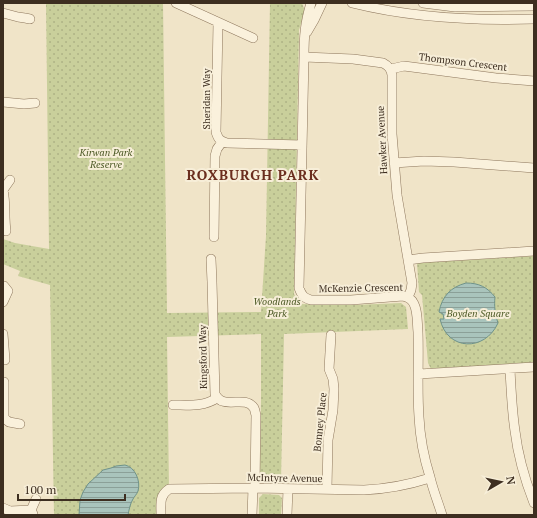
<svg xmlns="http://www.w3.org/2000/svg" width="537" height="518" viewBox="0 0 537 518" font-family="'PT Serif',serif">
<defs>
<pattern id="park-dots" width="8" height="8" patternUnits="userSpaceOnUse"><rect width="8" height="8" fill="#c9cf9b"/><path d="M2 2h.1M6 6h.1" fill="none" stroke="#aeb285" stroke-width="1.8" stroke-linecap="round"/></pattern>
<pattern id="water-rules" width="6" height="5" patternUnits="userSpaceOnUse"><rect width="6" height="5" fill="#a9c4bc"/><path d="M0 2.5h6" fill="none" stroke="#8ba098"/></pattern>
</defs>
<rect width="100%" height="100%" fill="#f0e4c8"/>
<path fill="url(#park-dots)" d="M46 3H163L167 313 261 312 266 236 270 3H302L305 11 299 30 294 294 299 304 354 305 401 303 406 307 408 329 284 334 281 481 263 480 260 477 261 399V334L167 337 169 489 161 515H54L50 285 18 276 20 271 3 264V239L15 243 49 249Z
M534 256V363L431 369 428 363 422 295 419 292 417 263Z
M263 494 279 495 282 498 281 515H259V498Z"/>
<path fill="url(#water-rules)" stroke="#6f938a" d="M466 283C479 283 487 287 495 297 494 306 495 314 498 323 485 352 447 351 440 319H444L443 314 439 312C442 296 451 287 466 283Z
M125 465C135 467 141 481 138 491 137 494 134 497 133 499 130 504 129 510 128 515H79L80 500 83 492 88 484 103 470 111 468 116 466Z"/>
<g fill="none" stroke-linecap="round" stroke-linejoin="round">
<g stroke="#8d765c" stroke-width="10">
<path id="minor" d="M176 3 253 38
M311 3C305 23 304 36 304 57L299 288C302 296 304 298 311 300H351L403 296C408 297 412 299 414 304 418 312 417 323 418 332 419 360 417 389 419 417 420 438 424 458 430 477 433 490 438 502 442 515
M352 3C412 18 473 21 534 19
M423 3 455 7 534 6
M3 13 18 17 25 18 30 19
M218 23 216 132C218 139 220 141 227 143L302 145
M307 32 314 20 322 3
M304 57 353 59 383 63C389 66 391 69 392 75V134L397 195 412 283 411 290 408 297
M391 69 404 66 496 78 534 81
M3 102 24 104 35 103
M394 163 424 161 454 162 534 168
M6 231C4 217 6 203 3 190L10 180
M214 237 215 156 217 149 222 142
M211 259 212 282 215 394C223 411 245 394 254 408 255 410 255 412 256 415L255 488
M408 260 423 258 534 251
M3 302 8 291 4 286
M3 334 5 360
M510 369C511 390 512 411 515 431 518 456 525 480 534 503
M419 374 534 367
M4 382V418L9 422 20 424
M173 405C189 405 203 407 217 398
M327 489 328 440 333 410 334 389 333 379 329 369 331 335
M3 508 10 511 31 510
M33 514 31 510 36 499
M161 515C161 503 159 496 169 489L253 488 364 490C387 489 408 485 430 478
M252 515 253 488
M287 515 288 489"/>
</g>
<use href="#minor" stroke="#faf1dc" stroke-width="9"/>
</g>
<g text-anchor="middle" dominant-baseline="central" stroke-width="4" stroke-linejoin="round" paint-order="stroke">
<g font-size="10" fill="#3d2e20" stroke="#f7eed8">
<text transform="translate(463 62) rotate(7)">Thompson Crescent</text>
<text transform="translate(206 99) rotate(-90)">Sheridan Way</text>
<text transform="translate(382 140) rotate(-93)">Hawker Avenue</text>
<text transform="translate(361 288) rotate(-1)">McKenzie Crescent</text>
<text transform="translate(203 357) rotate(-91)">Kingsford Way</text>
<text transform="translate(320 422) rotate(-84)">Bonney Place</text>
<text transform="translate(285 478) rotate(1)">McIntyre Avenue</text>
</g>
<g font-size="10" font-style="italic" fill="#4d5a26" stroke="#f7eed8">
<text x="106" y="152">Kirwan Park<tspan x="106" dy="12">Reserve</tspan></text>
<text x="277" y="301">Woodlands<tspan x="277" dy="12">Park</tspan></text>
<text x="478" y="313">Boyden Square</text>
</g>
<g font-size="14" font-weight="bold" letter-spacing="1" fill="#6b2e1e" stroke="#f7eed8">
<text x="253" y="174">ROXBURGH PARK</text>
</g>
</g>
<rect width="537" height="518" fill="none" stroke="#3d2e20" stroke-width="8"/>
<g transform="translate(501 482) rotate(81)" stroke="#f7eed8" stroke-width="3" paint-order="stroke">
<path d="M0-3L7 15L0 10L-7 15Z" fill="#3d2e20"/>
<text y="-6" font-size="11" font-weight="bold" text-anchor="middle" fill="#3d2e20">N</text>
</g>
<path d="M18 494v6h107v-6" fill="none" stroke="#3d2e20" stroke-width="2"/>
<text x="24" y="494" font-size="12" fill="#3d2e20" stroke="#f7eed8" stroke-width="3" paint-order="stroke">100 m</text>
</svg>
